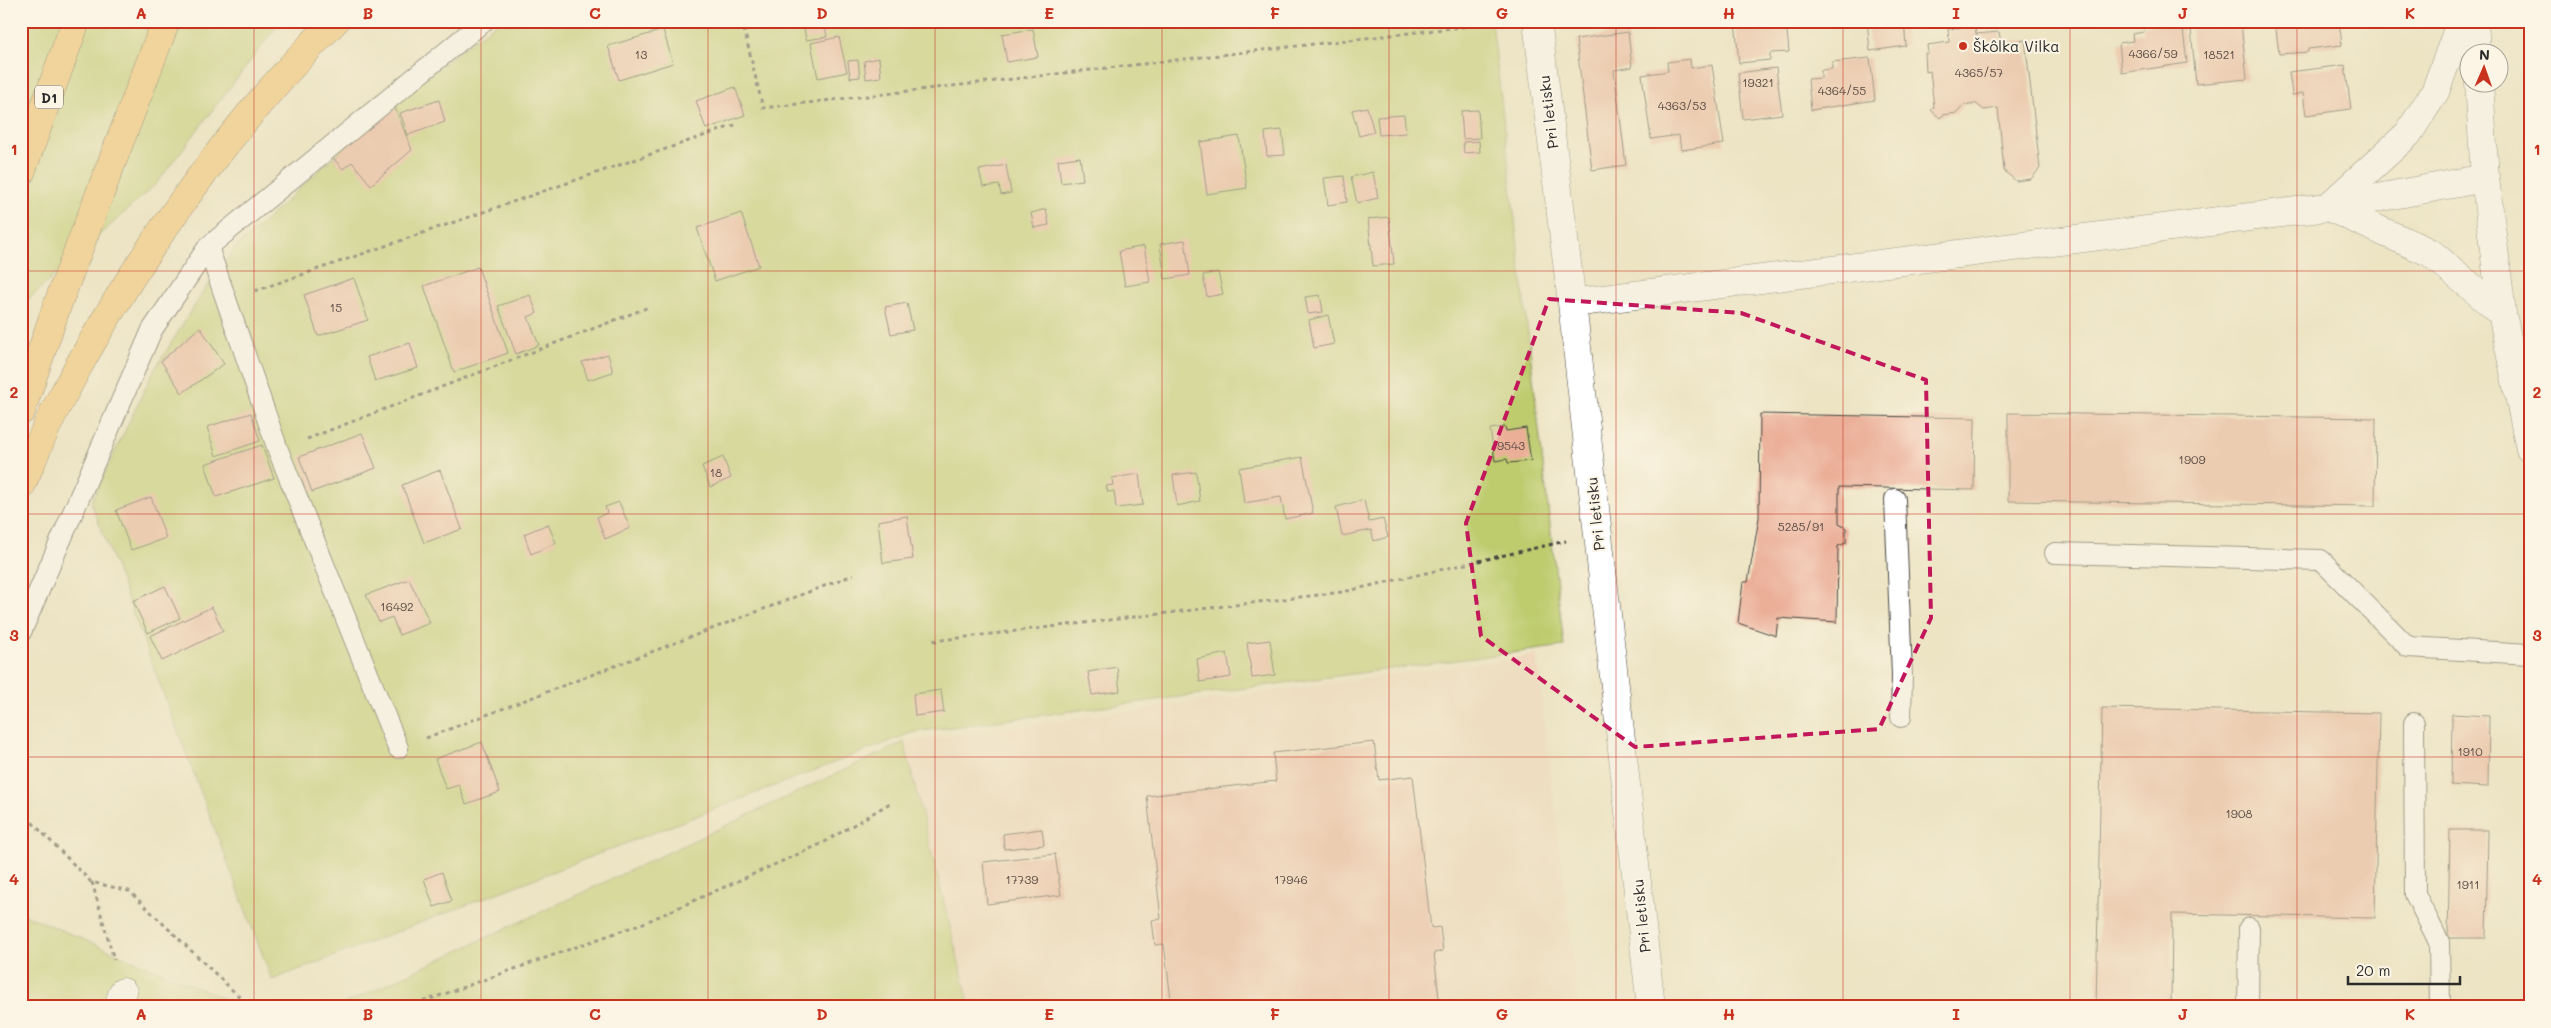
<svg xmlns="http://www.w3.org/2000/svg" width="2551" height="1028" viewBox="0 0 2551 1028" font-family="Mali,sans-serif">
<rect width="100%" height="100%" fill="#fcf5e5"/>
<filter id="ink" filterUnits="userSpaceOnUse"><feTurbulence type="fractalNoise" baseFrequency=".02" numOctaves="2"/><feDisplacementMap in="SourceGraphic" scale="10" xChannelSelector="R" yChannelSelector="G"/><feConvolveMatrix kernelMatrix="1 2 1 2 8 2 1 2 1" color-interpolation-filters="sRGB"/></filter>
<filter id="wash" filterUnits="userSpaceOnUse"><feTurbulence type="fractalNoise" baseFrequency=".0096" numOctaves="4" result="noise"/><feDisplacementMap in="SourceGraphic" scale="20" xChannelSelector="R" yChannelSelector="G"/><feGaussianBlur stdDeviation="1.12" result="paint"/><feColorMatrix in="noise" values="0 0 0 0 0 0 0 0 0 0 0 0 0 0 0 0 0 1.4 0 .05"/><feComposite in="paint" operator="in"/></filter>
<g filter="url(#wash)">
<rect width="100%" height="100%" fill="#ede4c4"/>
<path fill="#efd6bb" d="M1536 655 1579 1007H970L904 742Z"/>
<path fill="#becc6e" stroke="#747c4c" d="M21 21H281L156 184 21 306Z
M499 21H1492L1564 646 914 732 272 980 91 502 153 372 205 289 235 249 390 104Z
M904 742 970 1007H338Z
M21 913 244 1007H21Z"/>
<g id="blocks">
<path fill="#ebaf98" d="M824 21 827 37 806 40 803 22Z
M1735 21H1786L1789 52 1770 53V60L1739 63Z
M1867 21H1904L1906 46 1870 51Z
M2275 21H2339L2342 45 2308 49V52L2279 54Z
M2182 22 2187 63 2122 73 2119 43 2133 41 2132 34 2144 32 2143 26Z
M2241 24 2247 79 2196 84 2191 29Z
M1975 26 1976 34 1999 32 2001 43 2025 40 2040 168 2031 179 2016 181 2004 171 1998 108 1984 110 1975 103 1964 105 1957 113 1943 115 1940 118 1931 110 1934 107 1930 71 1926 72 1925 53H1928L1927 45 1949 42 1948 29Z
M1033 29 1038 57 1007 62 1002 34Z
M663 30 673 63 619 80 608 46Z
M1628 32 1632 67 1614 70 1626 165 1592 170 1576 39Z
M839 37 847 72 818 78 811 43Z
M879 58 881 77 866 79 864 61Z
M1870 58 1875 100 1811 110 1808 79 1821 78V70L1832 69V62Z
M1690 59 1691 68 1712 65 1724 144 1681 150 1679 135 1651 139 1642 75 1668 71 1667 62Z
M858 60 860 77 850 78 848 61Z
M2345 65 2351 109 2306 115 2303 93 2292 95 2289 72Z
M1776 68 1782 114 1743 119 1738 73Z
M735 87 745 115 706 129 696 101Z
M439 100 445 122 408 135 400 113Z
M394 105 412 150 371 185 352 162 343 169 333 158Z
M1367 107 1374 132 1359 136 1352 110Z
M1478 110 1480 138 1463 139 1461 111Z
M1404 115 1406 133 1379 135 1377 117Z
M1282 130 1285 155 1267 156 1265 132Z
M1239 136 1247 188 1207 194 1200 142Z
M1479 141 1480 152 1464 153 1463 142Z
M1080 157 1083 180 1061 183 1058 160Z
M1006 165 1011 193 1001 195 999 185 983 187 979 170Z
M1373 172 1378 198 1357 203 1351 177Z
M1344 176 1347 202 1328 205 1324 178Z
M1046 209 1049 225 1034 228 1031 213Z
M741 213 759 266 715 281 697 228Z
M1389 217 1394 264 1373 266 1368 219Z
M1185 240 1190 275 1165 279 1160 244Z
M1144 246 1150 282 1125 286 1119 251Z
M478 267 508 353 454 372 424 286Z
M1218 272 1223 294 1207 297 1203 275Z
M354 278 368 320 318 336 304 295Z
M530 295 537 313 528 317 539 345 516 354 498 306Z
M1320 295 1323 312 1308 314 1305 297Z
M907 303 913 330 891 334 885 307Z
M1328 315 1334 344 1314 348 1309 320Z
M200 327 224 364 182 393 161 361Z
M410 343 418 368 375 381 367 357Z
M608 354 613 372 588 380 582 362Z
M251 413 260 441 216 456 207 427Z
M2008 413 2376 418 2375 506 2008 501Z
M1760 414 1975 418 1974 490 1839 487V524L1846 528V543L1838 546 1837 622 1778 618 1776 636 1738 623 1743 582H1748L1759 518Z
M1505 427 1506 431 1526 428 1531 461 1508 463 1507 459 1495 461 1490 429Z
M362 433 376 468 312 492 299 457Z
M262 445 274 478 216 497 205 464Z
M723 457 731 478 710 487 702 466Z
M1302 457 1313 513 1285 519 1281 497 1244 503 1239 468Z
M440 470 462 529 424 543 402 485Z
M1196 472 1200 501 1177 506 1173 475Z
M1139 474 1143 505 1116 508 1114 491 1108 492 1106 486 1113 485 1112 478Z
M151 497 166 538 131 550 116 510Z
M1364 500 1369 522 1383 519 1388 537 1374 541 1371 530 1342 536 1336 507Z
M619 502 630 528 605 539 597 517 607 513 605 507Z
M907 516 913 559 883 563 878 521Z
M548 524 556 543 531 554 524 534Z
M409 579 430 623 399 635 392 617 379 622 366 595Z
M165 586 180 618 148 633 133 601Z
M212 607 223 631 162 661 150 636Z
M1270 640 1275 675 1252 678 1247 643Z
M1227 653 1231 677 1200 682 1197 659Z
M1117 667 1120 691 1092 695 1088 672Z
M941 690 944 712 915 716 913 694Z
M2102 708 2379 713 2375 918 2172 914 2171 1007H2096Z
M2452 714 2489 716 2488 787 2451 785Z
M482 742 500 792 466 804 459 785 446 789 435 759Z
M1374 742 1379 780 1413 776 1431 928 1440 927 1443 951 1434 953 1440 1007H1172L1164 944 1155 945 1152 920 1161 919 1147 796 1276 781 1273 753Z
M1042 829 1044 845 1004 849 1003 834Z
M2450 830H2488L2486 938H2448Z
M1055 854 1061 895 987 904 983 862Z
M442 872 452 901 434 907 424 879Z"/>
</g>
</g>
<g filter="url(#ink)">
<use href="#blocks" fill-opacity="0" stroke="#484742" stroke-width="1"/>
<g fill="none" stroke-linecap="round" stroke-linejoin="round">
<g stroke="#484742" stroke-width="22">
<path id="service" d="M208 247 278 450 398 748
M1895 499 1902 675 1901 717
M2055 553 2321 560 2408 647 2530 654
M21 632 152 330 208 247 484 21
M2414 723 2415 894 2439 942 2440 1007
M2248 1007 2249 928"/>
</g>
<g stroke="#484742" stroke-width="29">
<path id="minor" d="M1537 21 1572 303 1651 1007
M2474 21 2476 52
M2479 82 2485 178 2502 313 2530 449
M2328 207 2408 134 2435 92 2461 21
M2328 207 2431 253 2502 313
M1572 303 2328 207 2485 178
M118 1007 123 992"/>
</g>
<g stroke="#484742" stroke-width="29">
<path id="motorway" d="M21 172 76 21
M21 411 58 303 166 21
M21 486C33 459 43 432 57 406 129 268 224 131 335 21"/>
</g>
<path stroke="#484742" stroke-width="3" stroke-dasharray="4 4" stroke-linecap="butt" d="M742 21 763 108 1504 22
M255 291 738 124
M307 439 649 307
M933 641 1343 592 1566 541
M426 738 853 575
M21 811 91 882 129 891 250 1007
M92 882 114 960
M408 1007 646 922 823 843 890 803"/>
<use href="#service" stroke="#fff" stroke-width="20"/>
<use href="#minor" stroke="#fff" stroke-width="28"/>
<use href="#motorway" stroke="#f5c16b" stroke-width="28"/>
</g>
</g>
<path d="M0 0H2551V1028H0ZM1549 299 1741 313 1926 380 1931 618 1879 729 1635 747 1481 636 1466 523Z" fill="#ede4c4" fill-opacity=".55" fill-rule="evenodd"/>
<path fill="none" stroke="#c2185b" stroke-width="4" stroke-dasharray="10 6" stroke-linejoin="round" d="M1549 299 1741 313 1926 380 1931 618 1879 729 1635 747 1481 636 1466 523Z"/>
<path fill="none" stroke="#c8321e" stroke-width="1" stroke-opacity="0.55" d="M254 21V1007M481 21V1007M708 21V1007M935 21V1007M1162 21V1007M1389 21V1007M1616 21V1007M1843 21V1007M2070 21V1007M2297 21V1007M21 271H2530M21 514H2530M21 757H2530"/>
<circle fill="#c8321e" stroke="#fcf5e5" stroke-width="2" cx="1963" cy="46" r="5"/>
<g text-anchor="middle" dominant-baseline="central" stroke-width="4" stroke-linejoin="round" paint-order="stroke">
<g font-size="12" fill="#5b4c46">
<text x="2153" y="53">4366/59</text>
<text x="641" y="54">13</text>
<text x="2219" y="54">18521</text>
<text x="1979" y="72">4365/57</text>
<text x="1758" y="82">19321</text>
<text x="1842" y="90">4364/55</text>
<text x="1682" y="105">4363/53</text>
<text x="336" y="307">15</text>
<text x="1511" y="445">9543</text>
<text x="2192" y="459">1909</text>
<text x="716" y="472">18</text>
<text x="1801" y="526">5285/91</text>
<text x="397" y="606">16492</text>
<text x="2470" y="751">1910</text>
<text x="2239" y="813">1908</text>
<text x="1022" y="879">17739</text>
<text x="1291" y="879">17946</text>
<text x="2468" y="884">1911</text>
</g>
<rect fill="#fcf5e5" stroke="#6a6863" stroke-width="1" x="35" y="85.5" width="28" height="23" rx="4"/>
<g font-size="14" font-weight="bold" fill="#2b2b2b">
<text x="49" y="97">D1</text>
</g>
<g font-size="15" fill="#2b2b2b" stroke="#fcf5e5" text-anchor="start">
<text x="1973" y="46">Škôlka Vilka</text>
</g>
<g font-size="15" fill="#2b2b2b" stroke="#fcf5e5">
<text transform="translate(1548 112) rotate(-97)">Pri letisku</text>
<text transform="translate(1595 514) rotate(-96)">Pri letisku</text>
<text transform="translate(1641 916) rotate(-96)">Pri letisku</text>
</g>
</g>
<rect width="2551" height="1028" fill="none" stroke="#fcf5e5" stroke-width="55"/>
<g transform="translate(2484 68) rotate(2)"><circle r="24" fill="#fcf5e5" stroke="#a8a49b"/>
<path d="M0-4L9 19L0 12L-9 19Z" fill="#c8321e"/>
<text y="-8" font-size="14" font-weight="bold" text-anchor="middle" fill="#2b2b2b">N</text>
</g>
<path d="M2348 976v8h112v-8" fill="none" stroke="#2b2b2b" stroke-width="2.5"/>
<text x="2356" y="976" font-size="15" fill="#2b2b2b" stroke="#fcf5e5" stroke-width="4" paint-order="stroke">20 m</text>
<rect x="28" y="28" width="2496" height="972" fill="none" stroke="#c8321e" stroke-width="2"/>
<g font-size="16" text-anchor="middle" font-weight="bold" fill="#c8321e">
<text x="141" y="19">A</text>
<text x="368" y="19">B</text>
<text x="595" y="19">C</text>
<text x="822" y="19">D</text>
<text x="1049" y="19">E</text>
<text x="1275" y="19">F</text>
<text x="1502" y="19">G</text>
<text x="1729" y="19">H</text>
<text x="1956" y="19">I</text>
<text x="2183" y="19">J</text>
<text x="2410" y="19">K</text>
<text x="14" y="155">1</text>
<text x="2537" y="155">1</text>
<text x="14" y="398">2</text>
<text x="2537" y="398">2</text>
<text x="14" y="641">3</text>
<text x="2537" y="641">3</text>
<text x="14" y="885">4</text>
<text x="2537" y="885">4</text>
<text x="141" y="1020">A</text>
<text x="368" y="1020">B</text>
<text x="595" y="1020">C</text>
<text x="822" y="1020">D</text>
<text x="1049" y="1020">E</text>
<text x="1275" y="1020">F</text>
<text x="1502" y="1020">G</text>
<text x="1729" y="1020">H</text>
<text x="1956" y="1020">I</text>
<text x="2183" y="1020">J</text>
<text x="2410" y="1020">K</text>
</g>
</svg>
